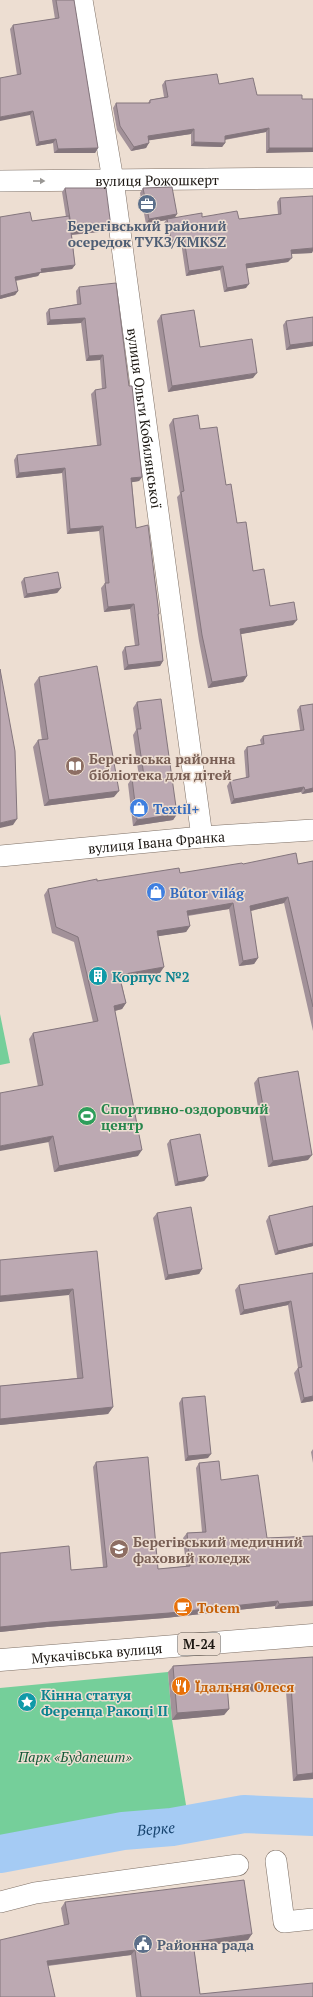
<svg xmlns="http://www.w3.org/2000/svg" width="313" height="1997" viewBox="0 0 313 1997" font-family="'PT Serif',serif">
<rect width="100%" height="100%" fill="#edded2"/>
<path fill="#75cf9a" d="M0 1014 10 1063 0 1065Z
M168 1672 172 1720 187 1811 170 1813 0 1847V1688Z"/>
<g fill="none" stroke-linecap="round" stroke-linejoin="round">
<path stroke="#a5cbf4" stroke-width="38" id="s1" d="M0 1854 123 1831 172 1827 244 1814 313 1817"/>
<g stroke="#7e7066" stroke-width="22">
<g id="minor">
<path id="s2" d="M82 0 113 180 202 837"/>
<path id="s3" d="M0 181 313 178"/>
<path id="s4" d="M0 856 202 837 313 830"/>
<path d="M276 1861 284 1922 313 1919"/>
<path d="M0 1902 35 1893 238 1865"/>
</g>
</g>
<g stroke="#7e7066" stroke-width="23">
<g id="highway">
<path id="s5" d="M0 1660 313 1635"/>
</g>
</g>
<use href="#minor" stroke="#fff" stroke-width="21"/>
<use href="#highway" stroke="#fff" stroke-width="22"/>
</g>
<path fill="#a29199" d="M52 0H74L98 148 95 153H54L53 143 36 146 30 115 17 75 10 29 13 25 55 19Z
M165 81 219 84 257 95 302 99H313L266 153V132L225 140V143L222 147 191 146V134L149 140 146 148 131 151 117 130 113 108 116 103H148L150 100 164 97 162 85Z
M65 188 108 231 72 235 75 265 72 269 40 273 38 276 16 281 18 291 15 295 0 299V217L32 221 66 217 62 192Z
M143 188 177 214 174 217H202L239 219 278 214 277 202 280 198 312 253 291 254 288 262 247 268 246 288 224 292 220 270 186 276 181 242 168 244 164 223 166 220 146 224 140 193Z
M79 287 129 386 142 477 139 481 132 482 136 528 158 616 163 661 160 666 124 670 122 652 125 647 135 646 130 609 104 612 101 588 105 583 99 531 67 534 62 473 16 478 14 460 17 455 97 445 91 394 95 390 102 389 100 360 86 361 81 323 47 325 46 313 49 309 77 304 76 291Z
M161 315 200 347 253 378 168 392 157 321Z
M313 317V346L286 350 283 325 286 321Z
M173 419 200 429 226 485 237 523 253 571 270 606 293 625 240 634 247 676 243 682 208 688 199 641 177 497 180 494 169 425Z
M24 578 61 588 57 593 24 598 21 582Z
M39 677 114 797 44 806 33 747 38 740H42L34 684Z
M137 702 177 814 173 820 133 826 128 784 132 778 139 777 133 735 136 730 133 708Z
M313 704V792L302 794 301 792 231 804 227 786 230 781 246 778 244 751 247 747 261 744 260 740 263 736 300 730 297 710 300 706Z
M313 861V1031L284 903 250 911 258 958 254 964 239 966 229 909 188 916 190 926 186 932 158 936 160 973 121 980 126 1003 122 1009 115 1011 138 1156 54 1172 29 1039 33 1033 93 1022 74 942 52 933 44 895 48 889 97 881 180 873 243 864H298Z
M258 1078 308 1160 268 1167 254 1083Z
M170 1140 208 1176 204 1181 175 1186 167 1144Z
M313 1206V1246L275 1255 266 1221 269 1216Z
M157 1213 202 1269 199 1274 165 1280 153 1218Z
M97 1251 113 1407 108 1414 0 1425V1386L77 1378 69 1295Z
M313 1273V1401L301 1403 294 1373 298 1368 288 1305 240 1315 235 1290 239 1285Z
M182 1398 208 1458 185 1461 179 1403Z
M313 1449V1463L311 1452Z
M96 1462 158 1569 186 1566 183 1538 187 1533 202 1532 196 1468 199 1463 221 1480 267 1538 313 1536V1606L275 1609V1606L165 1618 47 1627 0 1632V1553L71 1570 103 1567 93 1467Z
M313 1657V1779L293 1781 286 1692 227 1691 229 1709 224 1715 172 1720 168 1672 173 1666Z
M65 1902 248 1940 194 1947 200 1994 313 1997H136L131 1955 48 1966 0 1997 64 1925 61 1908Z"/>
<path fill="#84767d" d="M33 111 30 115 0 121V117Z
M269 128 266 132 222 140 225 136Z
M194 129 191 134 145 141 148 136Z
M56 139 53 143 36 146 39 142Z
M194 142 225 143 222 147 191 146Z
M149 143 146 148 131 151 134 147Z
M98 148 95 153H54L58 149Z
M269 148H313V152L266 153Z
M177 214 174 219H167L166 220 146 224 149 219Z
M111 227 108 231 68 235 72 231Z
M184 238 181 242 168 244 171 240Z
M313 248V251L312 253 288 254 291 250Z
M292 258 288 262 243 269 246 264Z
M75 265 72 269 40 273 38 276 12 281 15 277 41 269Z
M223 266 220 270 186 276 189 271Z
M249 284 246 288 224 292 227 288Z
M18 291 15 295 0 299V296Z
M85 318 81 323 47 325 50 320Z
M313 342V346L286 350 290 345Z
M103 355 100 360 86 361 89 356Z
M257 373 253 378 168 392 172 386Z
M65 468 62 473 16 478 19 473Z
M142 477 139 481 128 483 131 478Z
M103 526 99 531 67 534 70 529Z
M61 588 57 593 24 598 27 594Z
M134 604 130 609 104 612 108 607Z
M297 620 293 625 236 635 240 629Z
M163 661 160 666 124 670 128 665Z
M247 676 243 682 208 688 212 682Z
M304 787 301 792 231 804 234 799Z
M313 788V792L302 794 305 790Z
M119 791 114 797 44 806 49 800Z
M177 814 173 820 133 826 137 820Z
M17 819 13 825 0 828V823Z
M288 897 284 903 246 912 250 906Z
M233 903 229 909 183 916 187 911Z
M190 926 186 932 153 937 157 931Z
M258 958 254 964 239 966 243 961Z
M164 967 160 973 115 981 119 975Z
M126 1003 122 1009 110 1012 114 1006Z
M53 1136 49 1142 0 1151V1146Z
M142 1150 138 1156 54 1172 59 1166Z
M312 1155 308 1160 268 1167 273 1161Z
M208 1176 204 1181 175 1186 178 1182Z
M313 1243V1246L275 1255 278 1251Z
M202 1269 199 1274 165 1280 168 1275Z
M73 1289 69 1295 0 1302V1296Z
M291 1301 288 1305 240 1315 244 1310Z
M313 1396V1401L301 1403 304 1398Z
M113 1407 108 1414 0 1425V1419Z
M211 1454 208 1458 185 1461 188 1456Z
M278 1601 275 1606 165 1618 47 1627 0 1632V1627L50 1622Z
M313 1601V1606L275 1609 279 1604Z
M227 1684 291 1685 286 1692 222 1691Z
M229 1709 224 1715 172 1720 177 1713Z
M313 1773V1779L293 1781 297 1775Z
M252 1934 248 1940 189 1948 193 1942Z
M135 1950 131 1955 43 1966 47 1961Z"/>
<path fill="#bca9b2" stroke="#84767d" d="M56 0H74L98 148 58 149 56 139 39 142 33 111 0 117V78L21 74 13 25 59 18Z
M217 74 219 84 253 78 257 95H302V99H313V148H269V128L225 136V143L194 142V129L148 136 149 143 134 147 120 126 116 103H150V100L168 97 165 81Z
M172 187 177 214 149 219 143 188Z
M65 188H106L111 227 72 231Z
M313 196V248L291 250 292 258 246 264 249 284 227 288 223 266 189 271 184 238 171 240 167 219 202 213V217L237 211 239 219 281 214 280 198Z
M30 212 32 221 69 216 75 265 41 269 42 272 15 277 18 291 0 296V217Z
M116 283 129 386H132L142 477 131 478 136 528 148 525 159 614H158L163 661 128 665 125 647 139 645 134 604 108 607 105 583H109L103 526 70 529 65 468 19 473 17 455 101 445 95 390 106 388 103 355 89 356 85 318 50 320 49 309 81 304 79 287Z
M194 310 200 347 252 339 257 373 172 386 161 315Z
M313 317V342L290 345 286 321Z
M198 415 200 429 217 427 226 485 231 484 237 523 246 522 253 571 264 569 270 606 294 602 297 620 240 629 247 676 212 682 202 635 181 492 184 491 173 419Z
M58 572 61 588 27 594 24 578Z
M97 666 119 791 49 800 38 740 48 739 39 677Z
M0 669 15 751 17 819 0 823Z
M161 699 177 814 137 820 132 778 144 776 137 729H141L137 702Z
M313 704V788L305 790 304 787 234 799 230 781 249 777 247 747 264 744 263 736 304 730 300 706Z
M296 853 298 864 313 861V1007L288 897 250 906 258 958 243 961 233 903 187 911 190 926 157 931 164 967 119 975 126 1003 114 1006 142 1150 59 1166 53 1136 0 1146V1093L43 1085 33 1033 98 1021 78 937 56 927 48 889 97 879V881L179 868 180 873 242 863 243 864Z
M298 1071 312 1155 273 1161 258 1078Z
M200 1134 208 1176 178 1182 170 1140Z
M313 1206V1243L278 1251 269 1216Z
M191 1207 202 1269 168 1275 157 1213Z
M97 1251 113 1407 0 1419V1386L83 1378 73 1289 0 1296V1260Z
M313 1273V1396L304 1398 298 1368 302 1367 291 1301 244 1310 239 1285Z
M205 1396 211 1454 188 1456 182 1398Z
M148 1457 158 1569 190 1566 187 1533 206 1532 199 1463 219 1461 221 1480 258 1475 267 1538 313 1536V1601L279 1604 278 1601 169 1613 50 1622 0 1627V1553L69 1546 71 1570 107 1567 96 1462Z
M313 1657V1773L297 1775 291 1685 227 1684 229 1709 177 1713 173 1666Z
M244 1880 252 1934 193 1942 200 1994 313 1983V1997H141L135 1950 47 1961 55 1997H0V1940L69 1924 65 1902Z"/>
<defs><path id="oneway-solid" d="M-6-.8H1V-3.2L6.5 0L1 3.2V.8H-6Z"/></defs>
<use fill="#999794" href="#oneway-solid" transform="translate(39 181)"/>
<defs>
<g id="office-disc" transform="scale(1)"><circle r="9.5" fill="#5c6f8a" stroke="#edded2"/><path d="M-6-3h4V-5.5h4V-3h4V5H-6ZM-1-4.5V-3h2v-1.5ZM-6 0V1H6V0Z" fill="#fff"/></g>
<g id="library-disc" transform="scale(1)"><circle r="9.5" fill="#8d6e63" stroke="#edded2"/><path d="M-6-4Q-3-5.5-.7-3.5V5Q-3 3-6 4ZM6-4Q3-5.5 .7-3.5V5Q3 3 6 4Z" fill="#fff"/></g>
<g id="shop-disc" transform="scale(1)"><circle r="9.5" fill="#3f7fe0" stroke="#edded2"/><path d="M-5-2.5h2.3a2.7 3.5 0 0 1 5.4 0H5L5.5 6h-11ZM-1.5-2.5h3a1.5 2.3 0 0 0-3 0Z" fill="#fff"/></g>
<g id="building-disc" transform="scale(1)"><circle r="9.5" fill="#0f9aa8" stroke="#edded2"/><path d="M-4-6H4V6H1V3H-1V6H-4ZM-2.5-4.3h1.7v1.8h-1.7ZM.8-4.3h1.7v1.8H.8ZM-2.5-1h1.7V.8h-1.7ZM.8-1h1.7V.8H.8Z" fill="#fff"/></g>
<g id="stadium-disc" transform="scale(1)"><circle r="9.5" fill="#2e9e5b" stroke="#edded2"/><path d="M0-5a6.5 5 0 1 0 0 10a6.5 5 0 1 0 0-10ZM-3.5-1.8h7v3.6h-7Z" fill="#fff"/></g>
<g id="university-disc" transform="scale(1)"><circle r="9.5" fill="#8d6e63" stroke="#edded2"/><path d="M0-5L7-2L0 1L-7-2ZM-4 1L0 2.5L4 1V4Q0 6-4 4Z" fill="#fff"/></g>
<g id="cafe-disc" transform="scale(1)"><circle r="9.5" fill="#e8710a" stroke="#edded2"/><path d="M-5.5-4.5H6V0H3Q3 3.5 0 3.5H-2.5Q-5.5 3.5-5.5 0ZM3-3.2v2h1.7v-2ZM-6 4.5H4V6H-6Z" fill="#fff"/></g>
<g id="restaurant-disc" transform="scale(1)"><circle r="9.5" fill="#e8710a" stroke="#edded2"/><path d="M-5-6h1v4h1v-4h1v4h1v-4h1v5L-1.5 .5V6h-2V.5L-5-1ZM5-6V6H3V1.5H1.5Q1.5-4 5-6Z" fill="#fff"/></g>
<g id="sight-disc" transform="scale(1)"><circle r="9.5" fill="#0f9aa8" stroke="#edded2"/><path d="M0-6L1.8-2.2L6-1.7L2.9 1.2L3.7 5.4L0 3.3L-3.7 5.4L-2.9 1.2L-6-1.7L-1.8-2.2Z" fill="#fff"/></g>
<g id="civic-disc" transform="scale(1)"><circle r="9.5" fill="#5c6f8a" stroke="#edded2"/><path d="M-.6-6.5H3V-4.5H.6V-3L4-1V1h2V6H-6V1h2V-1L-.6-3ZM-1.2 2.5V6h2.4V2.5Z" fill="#fff"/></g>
</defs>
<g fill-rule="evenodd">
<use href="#office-disc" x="147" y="204"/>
<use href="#library-disc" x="75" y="766"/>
<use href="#shop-disc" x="139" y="808"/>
<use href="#shop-disc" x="156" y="892"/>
<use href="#building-disc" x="98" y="976"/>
<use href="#stadium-disc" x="87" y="1116"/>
<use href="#university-disc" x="119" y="1549"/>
<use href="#cafe-disc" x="183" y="1607"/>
<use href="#restaurant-disc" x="181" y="1686"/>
<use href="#sight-disc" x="27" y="1702"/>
<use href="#civic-disc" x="143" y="1944"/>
</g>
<g text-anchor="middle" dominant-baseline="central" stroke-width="3" stroke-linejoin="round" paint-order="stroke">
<rect fill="#edded2" stroke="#5b534c" stroke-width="1" x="178" y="1633" width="42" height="22" rx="3"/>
<g font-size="13" font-weight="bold" fill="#1c1712">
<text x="199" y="1644">М-24</text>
</g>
<g font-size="14" fill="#1c1712" stroke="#edded2">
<text stroke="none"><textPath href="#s3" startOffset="157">вулиця Рожошкерт</textPath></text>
<text stroke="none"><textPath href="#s2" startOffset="423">вулиця Ольги Кобилянської</textPath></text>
<text stroke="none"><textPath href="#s4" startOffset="157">вулиця Івана Франка</textPath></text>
<text stroke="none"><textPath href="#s5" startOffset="97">Мукачівська вулиця</textPath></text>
</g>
<g font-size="14" font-weight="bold" fill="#4e5e75" stroke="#edded2">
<text x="147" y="225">Берегівський районий<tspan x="147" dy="16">осередок ТУКЗ/KMKSZ</tspan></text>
<text x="157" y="1944" text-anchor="start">Районна рада</text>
</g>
<g font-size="14" font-weight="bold" fill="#785e54" stroke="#edded2" text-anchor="start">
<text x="89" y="758">Берегівська районна<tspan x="89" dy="16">бібліотека для дітей</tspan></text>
<text x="133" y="1541">Берегівський медичний<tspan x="133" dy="16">фаховий коледж</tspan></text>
</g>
<g font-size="14" font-weight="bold" fill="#366cbe" stroke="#edded2" text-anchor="start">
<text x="153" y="808">Textil+</text>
<text x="170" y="892">Bútor világ</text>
</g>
<g font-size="14" font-weight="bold" fill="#0d838f" stroke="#edded2" text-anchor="start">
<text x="112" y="976">Корпус №2</text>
<text x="41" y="1694">Кінна статуя<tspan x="41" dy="16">Ференца Ракоці II</tspan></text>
</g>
<g font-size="14" font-weight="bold" fill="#27864d" stroke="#edded2" text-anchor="start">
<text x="101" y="1108">Спортивно-оздоровчий<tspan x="101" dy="16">центр</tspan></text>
</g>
<g font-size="14" font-weight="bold" fill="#c56008" stroke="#edded2" text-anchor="start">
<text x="197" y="1607">Totem</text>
<text x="195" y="1686">Їдальня Олеся</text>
</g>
<g font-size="14" font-style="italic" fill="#125836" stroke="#edded2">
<text x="75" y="1756">Парк «Будапешт»</text>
</g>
<g font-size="15" font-style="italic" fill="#17446f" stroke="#edded2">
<text stroke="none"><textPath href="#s1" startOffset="158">Верке</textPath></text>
</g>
</g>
</svg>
